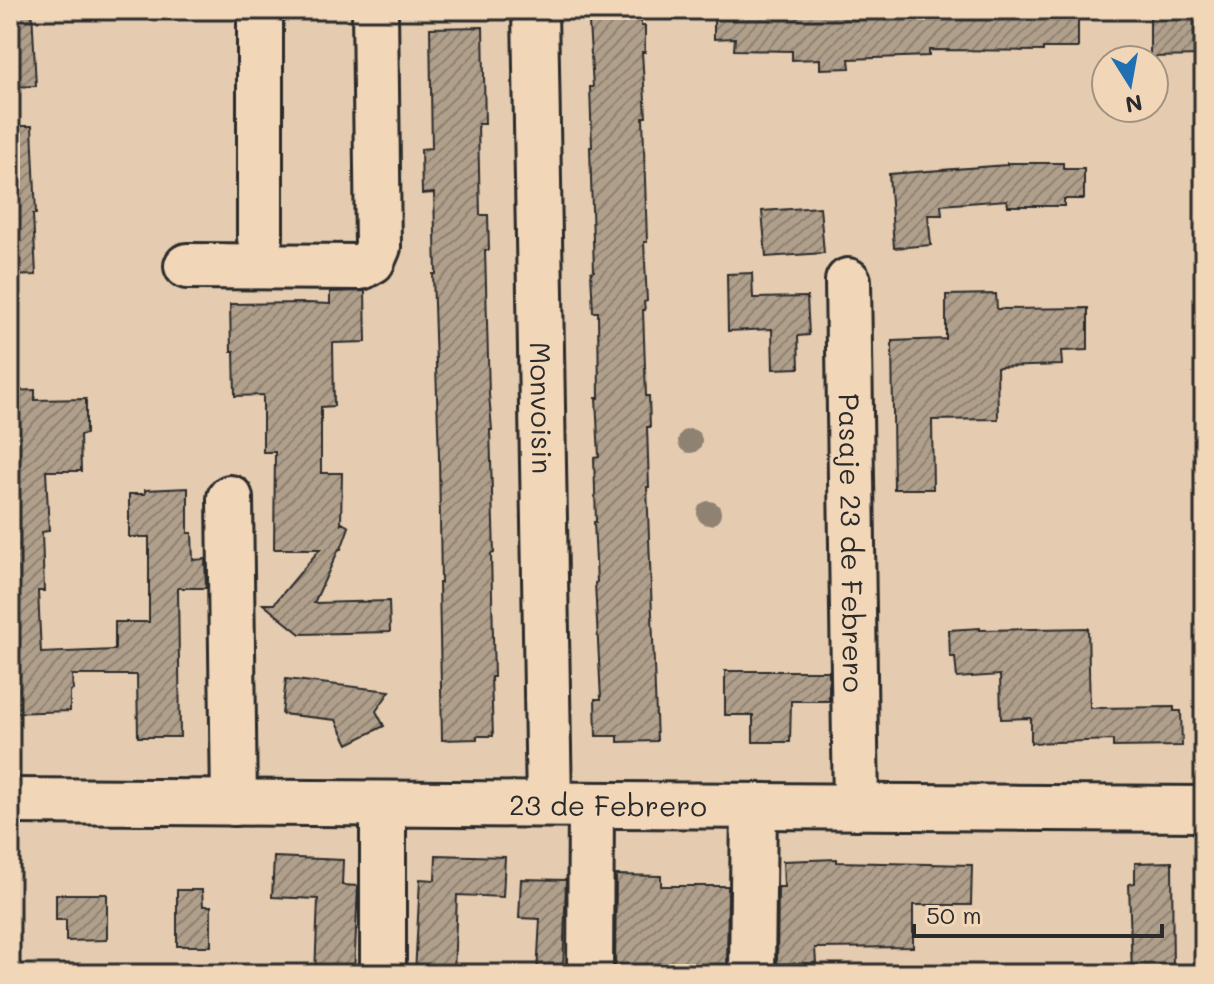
<svg xmlns="http://www.w3.org/2000/svg" width="1214" height="984" viewBox="0 0 1214 984" font-family="Mali,sans-serif">
<defs>
<pattern id="building-hatch" width="6" height="6" patternUnits="userSpaceOnUse" patternTransform="scale(2)"><rect width="6" height="6" fill="#b09f8b"/><path d="M-1 1l2-2M0 6l6-6M5 7l2-2" fill="none" stroke="#8f8272"/></pattern>
</defs>
<rect width="100%" height="100%" fill="#e5ccb0"/>
<filter id="ink" filterUnits="userSpaceOnUse"><feTurbulence type="fractalNoise" baseFrequency=".0125" numOctaves="2"/><feDisplacementMap in="SourceGraphic" scale="16" xChannelSelector="R" yChannelSelector="G"/><feConvolveMatrix kernelMatrix="1 2 1 2 8 2 1 2 1" color-interpolation-filters="sRGB"/></filter>
<g filter="url(#ink)">
<path fill="url(#building-hatch)" stroke="#2b2b2b" stroke-width="2" d="M10 10H32L36 86 10 87Z
M714 10H1078V48H1043V51L929 50V56L849 59 850 68 820 69V59L792 60V51L734 50 735 38 714 39Z
M1150 10H1204V56L1150 57Z
M641 20V26H645V52H642L646 117H643L647 242H644L647 301 644 302 645 310H643L646 396H649L650 427H647L649 487H647L657 741 618 742V736H596L595 699H601L595 583 597 582 594 522H596L594 458 599 457 596 398H599L598 312H593L591 272 594 271 590 147H592L590 87H593L589 23Z
M483 27 485 124H478L480 215H488L489 250H485L489 394 492 430H490L494 553 491 554 494 677H491L493 736H477V739L442 740 439 583H441L439 457 433 274H436L434 193 422 194 421 149 432 148 430 28Z
M10 126H32L36 214H33L36 275 10 276Z
M1007 163H1063V169H1084V199H1064V206H1008L1007 200 941 205 942 215H928L931 245 894 248 889 174 1007 165Z
M820 207 824 253 766 257 762 211Z
M752 273 753 298 807 297 809 335 798 336 799 368 773 369 772 329 728 331 727 274Z
M365 291 366 342 333 343 334 406 321 407V473H342L341 524 342 523 349 527 341 549H339L314 603 389 601 390 632 300 634 263 604H274L320 549H274L275 452H263V395L235 396 234 351H231L230 304 308 303 330 304V292Z
M996 294 997 309 1088 308V350L1061 351 1062 365 997 367 998 419 932 420 933 489H894L892 341 946 339V295Z
M35 390V400L86 399V434L80 435 81 471H46L49 531 42 532 44 591H38L41 653 115 650V622H149V537H129V494H145V490L188 488V533H192L193 560 205 559 206 588H178L180 737H138L137 675H72L73 690 70 691V711L10 713V391Z
M980 628V630L1088 628 1090 708 1174 707V711H1181L1182 746 1113 747V740L1031 743V718L1001 719 1000 675 957 678 955 657H950L949 630Z
M725 671H829V701H791L790 742H753V715H725Z
M286 679 390 691 376 711 384 726 348 744 336 720 282 714Z
M436 855 505 857 503 897 457 895 454 974H415L420 879 435 880Z
M274 857 343 860 342 885 358 886 354 974H315L318 899 272 897Z
M837 859V862L972 865 971 905H913V947L815 948 816 963 777 964 778 887H784L783 861Z
M1172 862 1173 974H1132L1129 884 1135 883V863Z
M616 875 661 876V886H728L727 974H615Z
M521 879 566 880 563 974H537L540 919 519 918Z
M177 890H202L203 906H211V946H177Z
M56 894H107V940L66 941V920H56Z"/>
<g fill="none" stroke-linecap="round" stroke-linejoin="round">
<g stroke="#2b2b2b" stroke-width="50">
<g id="minor">
<path d="M260 10V238"/>
<path id="s1" d="M535 10 549 804"/>
<path d="M187 266 361 267 372 261 378 247 375 10"/>
<path id="s2" d="M848 281 856 807"/>
<path d="M230 498 234 803"/>
<path id="s3" d="M10 801 1204 809"/>
<path d="M383 974V804"/>
<path d="M590 974 591 805"/>
<path d="M752 974 754 806"/>
</g>
</g>
<use href="#minor" stroke="#f1d6b8" stroke-width="44"/>
</g>
<g fill="#908273">
<circle cx="690" cy="441" r="12"/>
<circle cx="709" cy="513" r="12"/>
</g>
</g>
<g text-anchor="middle" dominant-baseline="central" stroke-width="7" stroke-linejoin="round" paint-order="stroke">
<g font-size="28" fill="#2b2b2b" stroke="#f1d6b8">
<text stroke="none"><textPath href="#s1" startOffset="398">Monvoisin</textPath></text>
<text stroke="none"><textPath href="#s2" startOffset="262">Pasaje 23 de Febrero</textPath></text>
<text stroke="none"><textPath href="#s3" startOffset="598">23 de Febrero</textPath></text>
</g>
</g>
<rect width="1214" height="984" fill="none" stroke="#f1d6b8" stroke-width="40"/>
<rect x="20" y="20" width="1174" height="944" fill="none" stroke="#2b2b2b" stroke-width="3" filter="url(#ink)"/>
<g transform="translate(1130 84) rotate(169)"><circle r="38" fill="#f1d6b8" stroke="#a29280" stroke-width="2"/>
<path d="M0-6L14 30L0 20L-14 30Z" fill="#1f6fb2"/>
<text y="-12" font-size="22" font-weight="bold" text-anchor="middle" fill="#2b2b2b">N</text>
</g>
<path d="M914 924v12h248v-12" fill="none" stroke="#2b2b2b" stroke-width="4"/>
<text x="926" y="924" font-size="24" fill="#2b2b2b" stroke="#f1d6b8" stroke-width="6" paint-order="stroke">50 m</text>
</svg>
